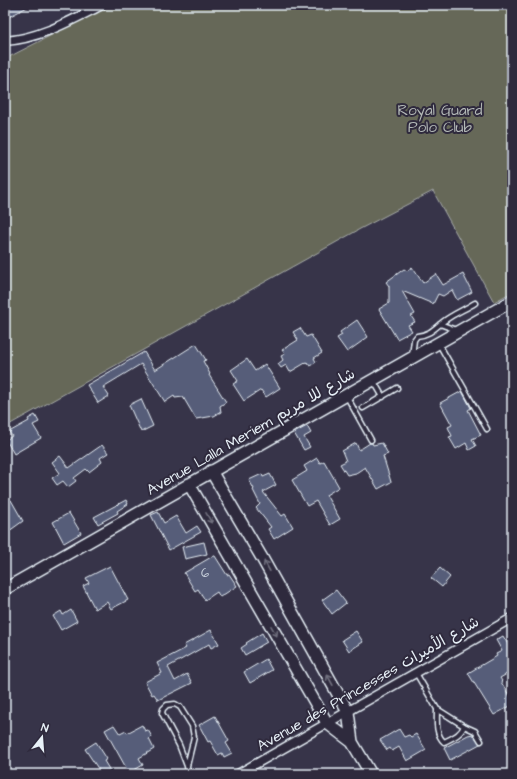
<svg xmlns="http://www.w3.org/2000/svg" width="517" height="779" viewBox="0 0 517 779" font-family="'Architects Daughter','Playpen Sans Arabic',sans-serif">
<rect width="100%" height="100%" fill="#373449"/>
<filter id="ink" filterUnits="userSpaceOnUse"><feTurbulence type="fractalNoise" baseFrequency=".025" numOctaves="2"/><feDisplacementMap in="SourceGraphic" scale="8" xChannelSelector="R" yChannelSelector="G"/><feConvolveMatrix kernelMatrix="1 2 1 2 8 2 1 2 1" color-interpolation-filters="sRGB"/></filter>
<g filter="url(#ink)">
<path fill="#666759" stroke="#a7aca8" d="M110 5H512V292L494 302 433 191 360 229 5 427V59Z"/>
<path fill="#575d79" stroke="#e8f1f8" d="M5 5H31L5 19Z
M412 267 423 283 436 274 443 285 463 274 472 292 457 300 452 290 443 296 438 294 433 304 402 291 415 314 411 316 415 322 408 325 412 331 397 339 379 309 389 303V286L386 282 404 269 407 271Z
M357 320 368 337 347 352 337 338 342 335 340 332Z
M300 328 306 337 311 335 322 353 314 358 316 362 310 366 307 362 290 372 286 365 281 368 278 364 283 360 281 356 285 354 282 350 298 340 293 332Z
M196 344 206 360 203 361 210 374 209 375 226 402 220 406 221 412 214 416 196 419 183 397 175 398 174 396 165 402 141 364 103 387 109 396 98 403 87 385 144 352 155 370Z
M247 359 255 371 265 364 280 388 266 397 261 390 244 401 233 384 238 381 231 370Z
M462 391 471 408 468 410 481 435 472 439 476 446 469 450 466 443 456 449 449 437 452 436 448 427 452 425 440 403Z
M141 399 153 426 141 432 129 405Z
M35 415 39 422 33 425 41 438 14 454 6 440 12 436 9 432 29 421 28 419Z
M307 426 311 433 304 437 310 447 304 450 294 433Z
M356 443 359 450 370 443H372L373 445 382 443 388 454 383 456 391 482 378 489 365 467 356 473 347 475 340 464 346 461 342 451Z
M102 445 108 453 100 458 102 462 89 472 86 469 74 478 76 481 68 487 63 481 57 485 52 478 60 473 52 462 60 456 69 468Z
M317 458 320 463 324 461 339 487 326 495 340 519 330 525 316 501 307 506 292 480 307 471 304 466Z
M262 474 263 477 270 474 276 485 263 492 282 516 285 514 293 527 274 539 268 529 271 527 256 508 260 504 253 490 254 489 249 480Z
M11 500 23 521 5 534V504Z
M126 500 128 504 117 511 118 513 98 524 94 517Z
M158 512 164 523 176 516 186 533 197 526 201 532 169 550 151 515Z
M69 513 81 533 64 543 53 522Z
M204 542 207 554 185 559 182 547Z
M213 556H215L227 575 229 574 237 586 220 597 217 592 205 600 198 589 195 591 184 573Z
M110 566 128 600 111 609 107 602 95 609 83 586 89 583 86 578Z
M440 568 450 577 442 587 431 578Z
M336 590 346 603 332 614 322 600Z
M71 610 77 621 61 630 53 616 61 611 63 615Z
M211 630 219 644 211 648 209 644 168 667 175 681 187 674 192 683 158 700 154 694 152 695 145 682 162 673 157 663 186 648 184 645Z
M356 631 363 642 349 651 342 640Z
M262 633 267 642 245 655 241 648 247 644 246 643Z
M503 636 512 651V671L500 678 502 681 501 682 512 700V705L494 715 468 673 497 656 496 654 502 651 496 640Z
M266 659 272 670 250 683 244 672Z
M215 716 229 741 226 743 232 753 224 757 222 753 218 755 210 741 208 742 199 725Z
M114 725 120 734 126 731 127 733 142 725 145 731 148 730 152 737 149 739 154 749 139 758 143 765 129 773 105 730Z
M399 729 404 737 409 735 411 737 416 734 426 750 407 761 399 747 392 751 390 748 387 750 380 740Z
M473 734 480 744 450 760 444 748 468 735Z
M96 742 107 759 104 761 112 774H92L99 770 85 749Z"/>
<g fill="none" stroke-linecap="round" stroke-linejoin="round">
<g stroke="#e8f1f8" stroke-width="7">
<path id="lane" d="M440 324 456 330
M439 344 487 429
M412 356 414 340 417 336C434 334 436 325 450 317 458 312 467 308 475 303
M373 380 383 397
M346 395 371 440
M363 408 397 388
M416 673 437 709 464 726 475 731 481 741
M437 709C437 720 435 734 444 742 452 738 461 735 464 726
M187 766 194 737 192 726 180 707 175 704 167 705 163 709 162 713 179 745 187 766 188 774"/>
</g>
<g stroke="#e8f1f8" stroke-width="11">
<path id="street" d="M5 41C39 39 72 20 102 5
M238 774 512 618"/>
</g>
<g stroke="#e8f1f8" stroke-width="14">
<path id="secondary" d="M211 471 262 558 348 712 352 742 371 774
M189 484 327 723 352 742
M5 589 512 301"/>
</g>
<use href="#lane" stroke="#2f2a3d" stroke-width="4"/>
<use href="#street" stroke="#2f2a3d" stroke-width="8"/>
<use href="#secondary" stroke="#2f2a3d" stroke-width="11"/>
</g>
<defs><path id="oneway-shaft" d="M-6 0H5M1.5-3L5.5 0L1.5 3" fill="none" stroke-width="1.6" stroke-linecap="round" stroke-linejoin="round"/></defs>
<g stroke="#70707e">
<use href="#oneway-shaft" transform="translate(209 518) rotate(60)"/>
<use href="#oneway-shaft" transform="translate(267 566) rotate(-119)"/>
<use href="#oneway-shaft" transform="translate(274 631) rotate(60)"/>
<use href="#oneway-shaft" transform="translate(330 680) rotate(-119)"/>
</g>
</g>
<g text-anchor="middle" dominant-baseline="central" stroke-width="4" stroke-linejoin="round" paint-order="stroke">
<g font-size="13" fill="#c4ccd8">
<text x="205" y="573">6</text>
</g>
<g font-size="15" fill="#b4bab8" stroke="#2f2a3d">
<text x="440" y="110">Royal Guard<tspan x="440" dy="17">Polo Club</tspan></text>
</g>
<g font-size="15" fill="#e8f1f8" stroke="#2f2a3d">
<text transform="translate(251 432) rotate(-30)">Avenue Lalla Meriem شارع للا مريم</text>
<text transform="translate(368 684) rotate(-30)">Avenue des Princesses شارع الأميرات</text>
</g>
</g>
<rect width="517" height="779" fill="none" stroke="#2f2a3d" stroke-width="20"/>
<rect x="10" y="10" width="497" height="759" fill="none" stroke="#e8f1f8" stroke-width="1.5" filter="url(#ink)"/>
<g transform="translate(42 737) rotate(17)" stroke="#2f2a3d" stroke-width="3" paint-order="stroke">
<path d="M0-3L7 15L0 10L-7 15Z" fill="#e8f1f8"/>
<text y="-6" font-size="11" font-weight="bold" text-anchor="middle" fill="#e8f1f8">N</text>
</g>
</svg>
